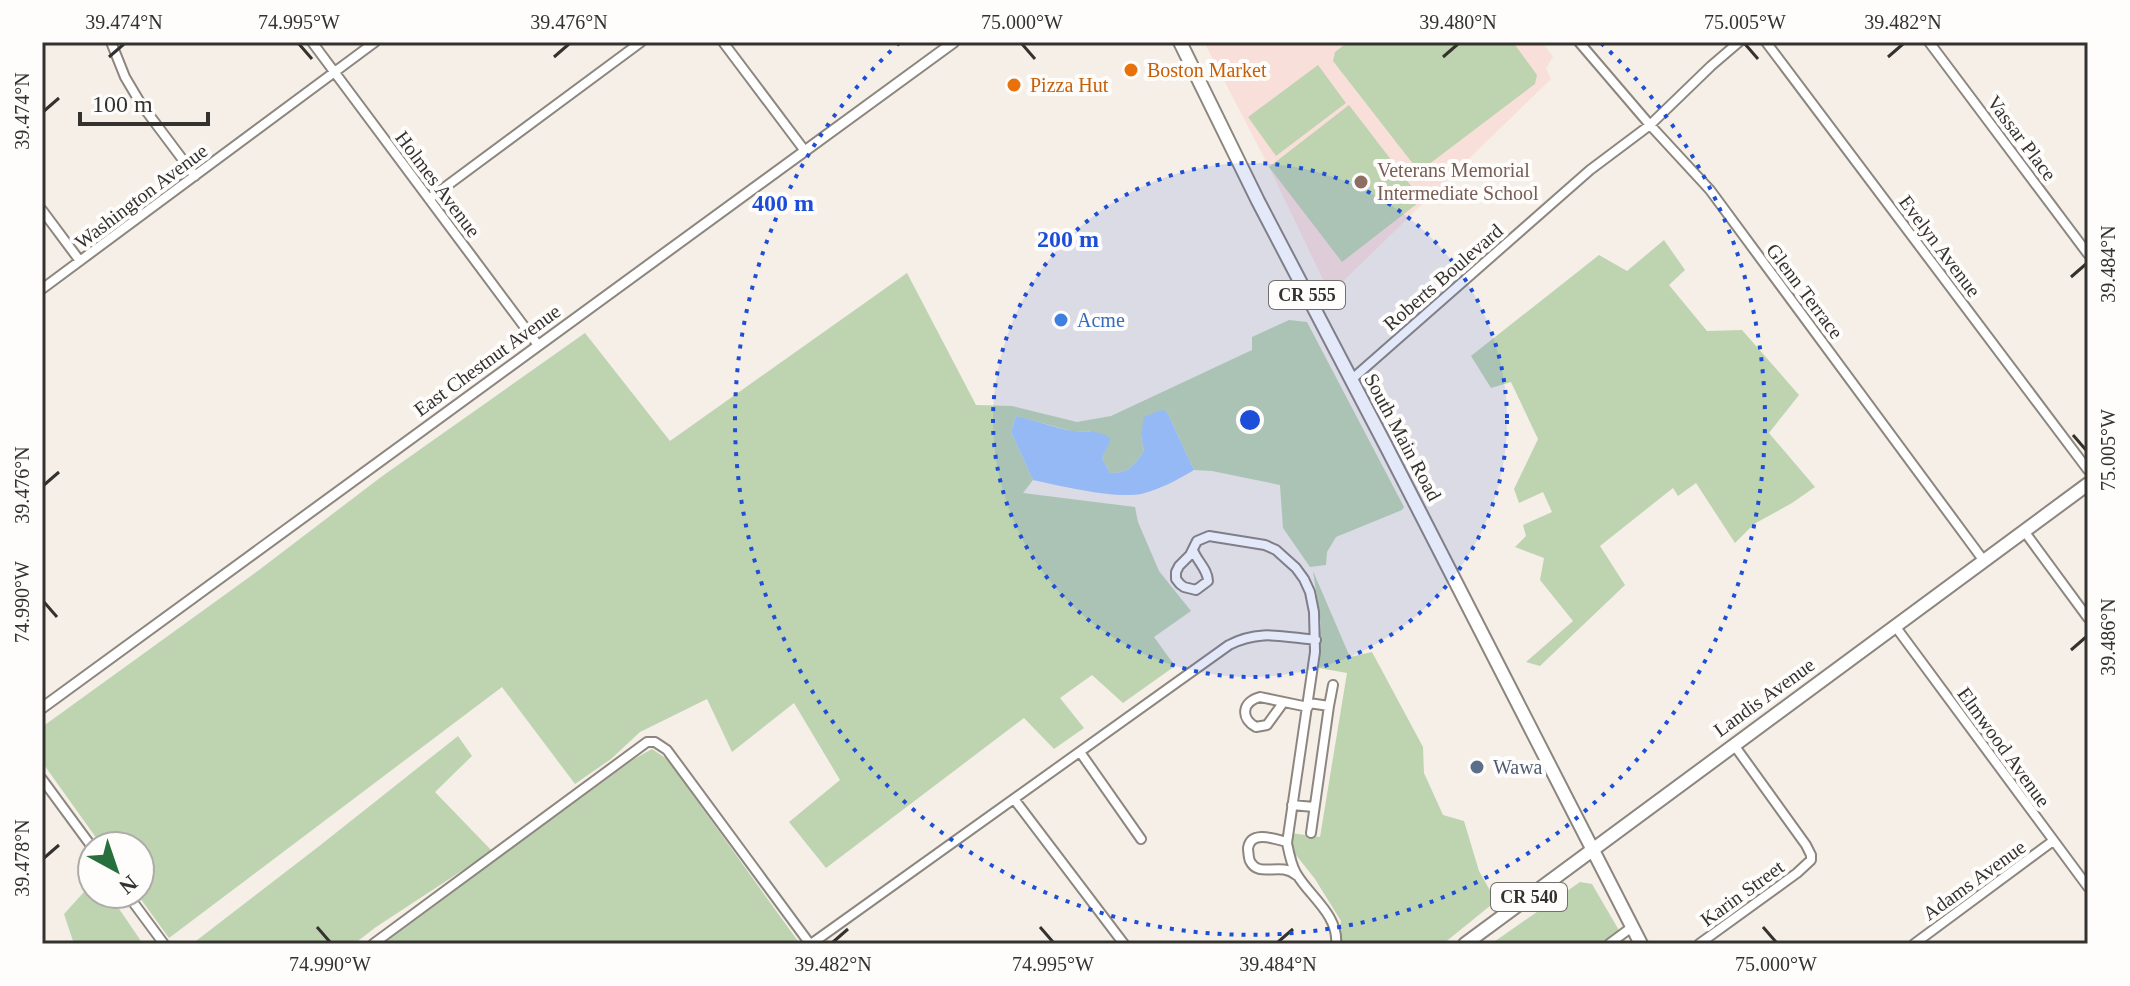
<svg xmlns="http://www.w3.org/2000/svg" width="2130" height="986" viewBox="0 0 2130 986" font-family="Georgia,serif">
<rect width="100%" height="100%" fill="#f5efe7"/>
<path fill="#f9dfda" d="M1204 42H1542L1553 57 1546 68 1551 79 1330 294 1269 167Z"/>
<path fill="#bed4b1" d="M1348 42H1513L1537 75 1535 84 1424 168 1417 169 1333 61 1335 52Z
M1318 65 1346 103 1276 156 1248 117Z
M1349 105 1422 200 1342 262 1269 167Z
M1664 240 1685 270 1669 285 1707 331 1742 330 1799 395 1769 433 1815 487 1792 503 1754 524 1735 543 1696 483 1678 496 1673 488 1600 546 1625 585 1540 666 1526 662 1573 621 1540 580 1544 558 1515 547 1526 536 1523 525 1552 512 1543 492 1519 503 1514 489 1538 439 1511 382 1491 388 1471 356 1599 255 1627 271Z
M907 273 976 405 1012 406 1077 422 1111 416 1252 350V337L1289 320 1307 322 1404 507 1402 510 1336 537 1327 552 1326 565 1310 567 1283 528 1280 485 1212 471 1194 470 1167 412 1141 436 1144 451C1134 466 1129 473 1110 473L1102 458 1110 439 1088 431H1071L1016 416 1011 432 1033 480 1023 493 1135 507 1138 522 1159 571 1191 611 1154 637 1175 666 1123 703 1092 675 1060 698 1084 728 1054 749 1024 718 826 868 789 822 840 780 794 703 732 752 707 699 640 732 611 759 575 784 502 687 169 938 137 894H140V846H102L42 762V727L259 570 381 477 585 333 670 441Z
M1313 571 1350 657 1372 652 1423 747 1424 773 1443 815 1464 821 1479 871 1496 901 1443 944H1337L1341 921 1315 879 1292 850 1291 833 1320 837 1347 673 1319 668 1317 665 1321 623Z
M458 736 472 756 435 792 492 851 376 927 354 944H192L318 847Z
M652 749 667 759 800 944H382L634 759Z
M1580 882 1592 884 1627 944H1491Z
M92 883V894H109L143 944H74L64 914Z"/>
<path fill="#a5c9f9" d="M1161 410 1167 412 1194 470C1177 480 1161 489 1141 494 1116 499 1060 486 1033 480L1011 432 1016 416C1033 420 1050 426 1067 430 1082 433 1097 428 1111 439L1102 458 1110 473C1129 473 1134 466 1144 451L1141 436 1144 417Z"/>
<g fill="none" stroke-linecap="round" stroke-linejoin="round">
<g stroke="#8c867f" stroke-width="12">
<path id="minor" d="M111 42 125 77 141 104 195 176
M312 42 538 345
M723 42 805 151
M1579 42 1650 125 1710 190 1984 561
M1766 42 2088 470
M1929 42 2088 254
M429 199 641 42
M42 210 80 261
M42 289 375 42
M1351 380 1590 170 1650 125 1711 66 1739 42
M2024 531 2088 618
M1193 550C1197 561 1208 570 1208 581L1196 590 1184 587 1180 584 1176 579V572L1179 566 1190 555 1197 541 1209 536 1265 545 1276 550 1296 568 1304 579 1310 592 1314 612 1315 652 1287 843C1289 853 1291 864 1296 873 1309 896 1339 915 1336 944
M1895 626 2088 887
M1283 703 1267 725 1256 727C1240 718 1242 702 1260 697L1308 707
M1309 703 1329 706 1333 685
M1080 752 1141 839
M42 779 92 847
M1014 799 1124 944
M1292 805 1314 807
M1311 833 1329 706
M1287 842C1275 839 1251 830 1248 848 1248 850 1249 860 1250 861 1259 879 1280 861 1296 875
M127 894 164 944
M373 944 647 742H655L667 750 810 944
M811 944 1229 645C1260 629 1283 637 1316 640
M1609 944 1632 927
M1699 944 1797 873 1811 860V855L1806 845 1734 745
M1914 944 2053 841"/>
</g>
<g stroke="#8c867f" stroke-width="13">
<path id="tertiary" d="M42 708 954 42"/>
</g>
<g stroke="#8c867f" stroke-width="16">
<path id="primary" d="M1180 42 1258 201 1386 446 1641 944
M1465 944 2088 484"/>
</g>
<use href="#minor" stroke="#fff" stroke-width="8"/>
<use href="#tertiary" stroke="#fff" stroke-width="9"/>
<use href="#primary" stroke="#fff" stroke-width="12"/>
</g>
<path fill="none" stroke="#34322f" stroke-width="3" d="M299 44 312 59M1022 44 1035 59M1745 44 1758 59M109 57 124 44M554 57 569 44M1443 57 1458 44M1888 57 1903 44M44 111 59 98M2071 277 2086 264M2073 435 2086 450M44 485 59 472M44 602 57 617M2071 650 2086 637M44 858 59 845M317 927 330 942M1040 927 1053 942M1763 927 1776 942M833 942 848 929M1278 942 1293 929"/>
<circle cx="1250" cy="420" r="257" fill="#1d4ed8" fill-opacity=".12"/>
<g fill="none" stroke="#1d4ed8" stroke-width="4" stroke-dasharray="4 8">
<circle cx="1250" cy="420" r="257"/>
<path d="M1601 43A515 515 0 1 1 899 43"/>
</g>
<g fill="#e8710a" stroke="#fefdfb" stroke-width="3">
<circle cx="1131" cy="70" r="8"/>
<circle cx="1014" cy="85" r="8"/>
</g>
<circle fill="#8d6e63" stroke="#fefdfb" stroke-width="3" cx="1361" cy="182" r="8"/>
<circle fill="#3f7fe0" stroke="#fefdfb" stroke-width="3" cx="1061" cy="320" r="8"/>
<circle fill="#5c6f8a" stroke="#fefdfb" stroke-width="3" cx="1477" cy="767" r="8"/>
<g text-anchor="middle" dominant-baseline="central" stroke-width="8" stroke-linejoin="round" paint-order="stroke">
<g fill="#fefdfb" stroke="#716f6c" stroke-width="2">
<rect x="1269" y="281" width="76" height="28" rx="6"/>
<rect x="1491" y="883" width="76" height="28" rx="6"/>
</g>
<g font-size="18" font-weight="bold" fill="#34322f">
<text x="1307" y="295">CR 555</text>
<text x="1529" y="897">CR 540</text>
</g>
<g font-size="20" fill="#c56008" stroke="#fefdfb" text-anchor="start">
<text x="1147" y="70">Boston Market</text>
<text x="1030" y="85">Pizza Hut</text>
</g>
<g font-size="20" fill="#34322f" stroke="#fefdfb">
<text transform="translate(2022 138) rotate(53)">Vassar Place</text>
<text transform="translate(438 184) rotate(53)">Holmes Avenue</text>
<text transform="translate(141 196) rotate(-37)">Washington Avenue</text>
<text transform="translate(1940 246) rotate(53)">Evelyn Avenue</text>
<text transform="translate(1443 277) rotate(-41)">Roberts Boulevard</text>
<text transform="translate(1805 291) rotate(53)">Glenn Terrace</text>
<text transform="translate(487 360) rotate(-36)">East Chestnut Avenue</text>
<text transform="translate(1403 437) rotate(62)">South Main Road</text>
<text transform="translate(1764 697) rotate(-36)">Landis Avenue</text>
<text transform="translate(2004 747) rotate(54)">Elmwood Avenue</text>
<text transform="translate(1974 880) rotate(-36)">Adams Avenue</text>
<text transform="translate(1742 893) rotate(-36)">Karin Street</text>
</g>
<g font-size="20" fill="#785e54" stroke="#fefdfb" text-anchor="start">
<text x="1377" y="170">Veterans Memorial<tspan x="1377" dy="23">Intermediate School</tspan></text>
</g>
<g font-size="20" fill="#366cbe" stroke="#fefdfb" text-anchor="start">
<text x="1077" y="320">Acme</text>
</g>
<g font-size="20" fill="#4e5e75" stroke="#fefdfb" text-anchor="start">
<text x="1493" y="767">Wawa</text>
</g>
</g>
<circle cx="1250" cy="420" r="12" fill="#1d4ed8" stroke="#fefdfb" stroke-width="4"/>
<g font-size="24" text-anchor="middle" font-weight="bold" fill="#1d4ed8" stroke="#fefdfb" stroke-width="8" stroke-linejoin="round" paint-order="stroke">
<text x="783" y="211">400 m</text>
<text x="1068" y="247">200 m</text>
</g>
<rect width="2130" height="986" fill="none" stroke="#fefdfb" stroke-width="88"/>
<g transform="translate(116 870) rotate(140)"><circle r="38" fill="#fefdfb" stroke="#adaca9" stroke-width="2"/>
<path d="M0-6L14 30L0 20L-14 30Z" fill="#276f3c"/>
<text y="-12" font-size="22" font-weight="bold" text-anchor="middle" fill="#34322f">N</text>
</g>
<path d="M80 112v12h128v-12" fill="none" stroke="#34322f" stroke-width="4"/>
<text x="92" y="112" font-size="24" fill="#34322f" stroke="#fefdfb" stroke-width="6" paint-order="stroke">100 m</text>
<rect x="44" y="44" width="2042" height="898" fill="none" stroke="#34322f" stroke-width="3"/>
<g font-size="20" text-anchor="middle" fill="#34322f">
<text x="124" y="29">39.474°N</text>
<text x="299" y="29">74.995°W</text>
<text x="569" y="29">39.476°N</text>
<text x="1022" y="29">75.000°W</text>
<text x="1458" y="29">39.480°N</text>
<text x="1745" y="29">75.005°W</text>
<text x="1903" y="29">39.482°N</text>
<text transform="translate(22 111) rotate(-90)" y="7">39.474°N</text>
<text transform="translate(2108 264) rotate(-90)" y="7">39.484°N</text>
<text transform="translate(2108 450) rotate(-90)" y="7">75.005°W</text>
<text transform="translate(22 485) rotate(-90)" y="7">39.476°N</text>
<text transform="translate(22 602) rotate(-90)" y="7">74.990°W</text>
<text transform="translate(2108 637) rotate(-90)" y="7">39.486°N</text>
<text transform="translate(22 858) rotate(-90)" y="7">39.478°N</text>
<text x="330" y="971">74.990°W</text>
<text x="833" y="971">39.482°N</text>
<text x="1053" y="971">74.995°W</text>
<text x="1278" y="971">39.484°N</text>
<text x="1776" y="971">75.000°W</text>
</g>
</svg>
